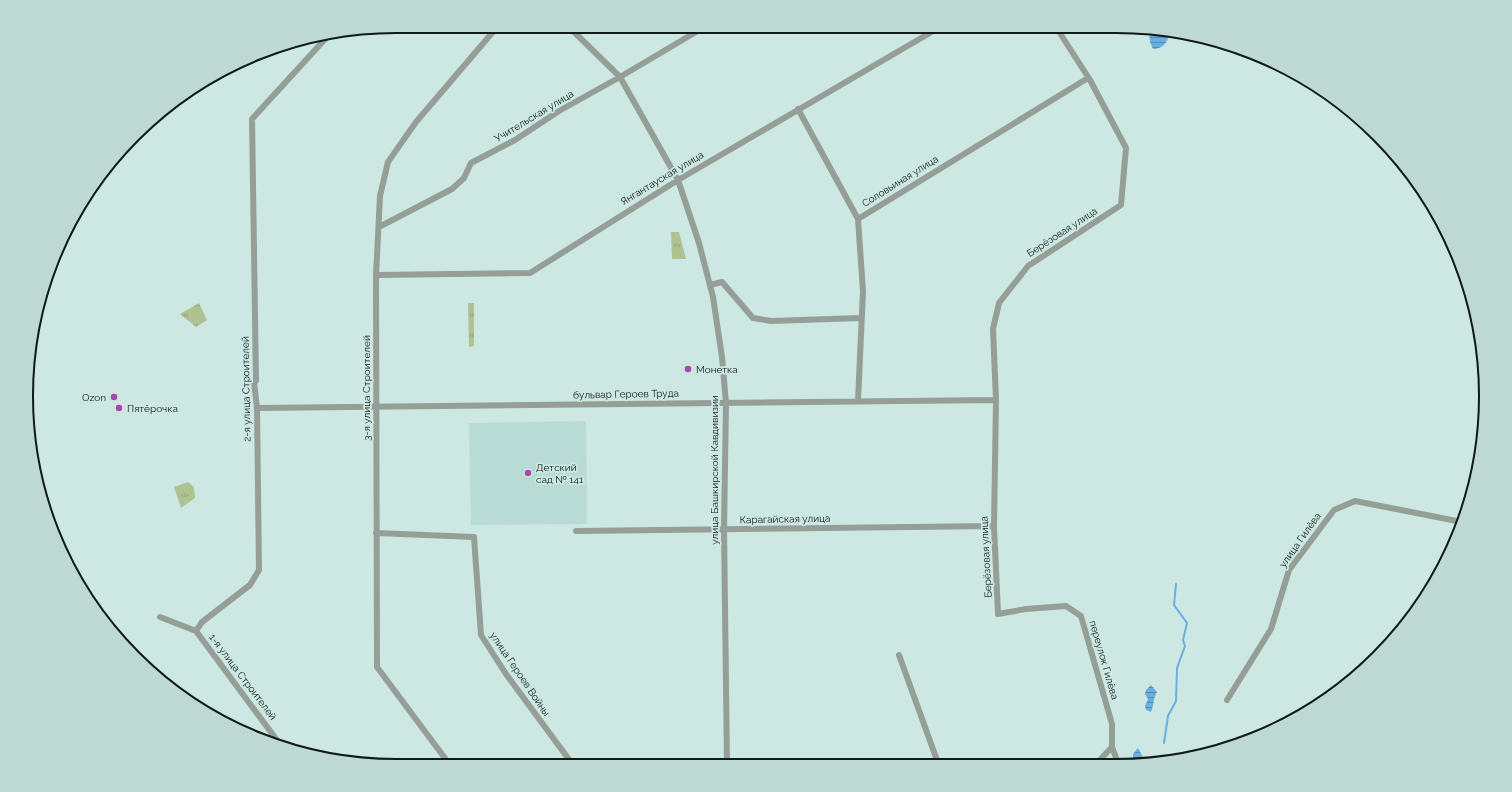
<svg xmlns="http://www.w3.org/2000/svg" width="1512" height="792" viewBox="0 0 1512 792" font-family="Raleway,sans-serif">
<defs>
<pattern id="park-tufts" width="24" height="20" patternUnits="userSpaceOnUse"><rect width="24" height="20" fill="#aec292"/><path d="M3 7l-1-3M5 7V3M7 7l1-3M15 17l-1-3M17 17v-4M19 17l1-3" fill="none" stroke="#95a67d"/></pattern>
<pattern id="water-rules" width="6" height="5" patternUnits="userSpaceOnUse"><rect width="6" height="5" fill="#6baee0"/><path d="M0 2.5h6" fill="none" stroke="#578db5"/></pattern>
</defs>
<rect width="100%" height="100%" fill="#cde8e3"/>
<path fill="#b8dbd5" d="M586 421 587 524 471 525 469 423Z"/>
<path fill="url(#park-tufts)" d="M671 232H679L686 259H672Z
M199 303 207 320 196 327 180 314Z
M468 303H474V346L469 347Z
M188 482 194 487 195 498 181 508 174 487Z"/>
<path fill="url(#water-rules)" d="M1150 29 1170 32C1168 42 1163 49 1153 49 1149 41 1149 37 1150 29Z
M1151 685 1157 692C1153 699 1154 705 1151 712L1146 710 1145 706 1148 699 1145 694 1146 690Z
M1138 748 1144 759 1148 760V763L1136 762 1133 759V754Z"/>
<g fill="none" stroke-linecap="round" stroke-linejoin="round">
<path stroke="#6baee0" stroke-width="2" d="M1164 743 1168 716 1176 701 1177 668 1185 646 1183 640 1187 623 1174 605 1176 584"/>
<path stroke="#959e97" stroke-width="6" d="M568 26 620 77 678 180 699 243 713 297 722 357 726 403 724 529 727 764
M1056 27 1090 80 1126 148 1121 205 1028 266 999 303 993 329 996 400 994 526 998 614 1026 609 1066 606 1081 616 1112 724V747L1097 763
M798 109 858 219
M379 227 452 189 464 178 471 163 515 140 559 111 620 77 706 26
M376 275 530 273 678 180 940 27
M710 285 722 282 753 318 771 321 860 318
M858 401 863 291 858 219 1088 78
M257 408 996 400
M576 531 994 526
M376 533 474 537 481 635 506 674 573 765
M160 617 196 631 282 747
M196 631 202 622 250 585 259 570 257 408 254 382 256 381 252 119 327 37
M899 655 938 763
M1227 700 1271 629 1289 570 1334 510 1355 501 1462 522
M1112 747 1118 763
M450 765 377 667 376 275 380 196 388 162 416 122 498 26"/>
</g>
<g fill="#ac46aa" stroke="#cde8e3" stroke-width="1.5">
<circle cx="688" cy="369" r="4"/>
<circle cx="114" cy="397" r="4"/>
<circle cx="119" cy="408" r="4"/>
<circle cx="528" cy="473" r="4"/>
</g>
<g text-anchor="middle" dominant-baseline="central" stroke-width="3.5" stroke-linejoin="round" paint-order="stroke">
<g font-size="10" fill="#101a18" stroke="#cde8e3">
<text transform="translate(534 116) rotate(-31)">Учительская улица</text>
<text transform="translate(662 178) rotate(-31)">Янгантауская улица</text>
<text transform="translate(900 181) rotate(-32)">Соловьиная улица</text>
<text transform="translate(1062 232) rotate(-33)">Берёзовая улица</text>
<text transform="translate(366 388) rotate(-90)">3-я улица Строителей</text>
<text transform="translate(246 389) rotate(-91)">2-я улица Строителей</text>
<text transform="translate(626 394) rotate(-1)">бульвар Героев Труда</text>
<text transform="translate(714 470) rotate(-90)">улица Башкирской Кавдивизии</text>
<text transform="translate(785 519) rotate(-1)">Карагайская улица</text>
<text transform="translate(1300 540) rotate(-55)">улица Гилёва</text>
<text transform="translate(986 557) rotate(-93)">Берёзовая улица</text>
<text transform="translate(1104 660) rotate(74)">переулок Гилёва</text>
<text transform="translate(520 674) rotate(56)">улица Героев Войны</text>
<text transform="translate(243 677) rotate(53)">1-я улица Строителей</text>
</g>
<g font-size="10" fill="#101a18" stroke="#cde8e3" text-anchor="start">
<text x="696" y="369">Монетка</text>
<text x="106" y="397" text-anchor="end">Ozon</text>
<text x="127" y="408">Пятёрочка</text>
<text x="536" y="467">Детский<tspan x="536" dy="12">сад № 141</tspan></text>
</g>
</g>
<path d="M0 0H1512V792H0ZM396 33H1116A363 363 0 0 1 1479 396V396A363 363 0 0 1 1116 759H396A363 363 0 0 1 33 396V396A363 363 0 0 1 396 33Z" fill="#bed8d3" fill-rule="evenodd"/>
<path fill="none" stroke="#101a18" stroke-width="2" d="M396 33H1116A363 363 0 0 1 1479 396V396A363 363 0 0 1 1116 759H396A363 363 0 0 1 33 396V396A363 363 0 0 1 396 33Z"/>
</svg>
